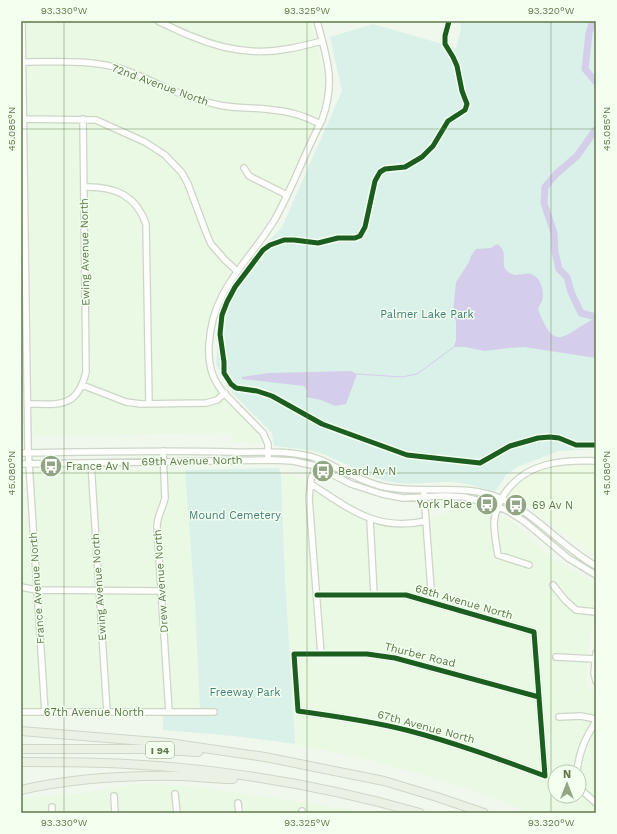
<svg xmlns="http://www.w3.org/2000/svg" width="617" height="834" viewBox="0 0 617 834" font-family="'Work Sans',sans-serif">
<rect width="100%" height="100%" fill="#f0f8ed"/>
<path fill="#e9f9e4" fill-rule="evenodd" d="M26 21H311L324 73 325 85 323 100 313 127H314L276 209 218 293 211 310 205 340V354L207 371 214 385 219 392 261 435V443L232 441V433L33 436Z
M21 215 25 444H21Z
M33 470H185L192 561 200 709H21V519H36Z
M281 475H293L306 483 320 495 353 515 366 521 379 525 391 527 421 526 430 523V518L468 505 494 512 517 525 530 539 558 562 596 583 586 678 588 689 596 694V813H531L465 787 361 758 295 744ZM555 772H579V796H555Z
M135 784 190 786 353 810 363 813H21V798L79 794Z"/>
<path fill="#eefbe4" d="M596 465V556L525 503 509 495 518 483 529 474 542 469Z"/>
<path fill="#d9f1e8" d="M460 21H596V449L559 451 517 467 506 475 495 492C480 487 466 483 450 482 429 482 407 486 386 481 366 476 349 465 330 457 313 449 293 448 274 446L272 433 233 394 216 364 219 325 233 291 263 247 282 227 342 91 330 37 373 24 456 48 461 28Z
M279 468 281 475 285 577 295 744 234 736 163 730V714H200L195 604 185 470Z"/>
<path fill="#d5ceea" d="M497 244C510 252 499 264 507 271 516 279 523 272 531 274 541 277 545 292 542 301 541 303 539 306 538 309 556 357 565 332 596 318V358L524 347 509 348 485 351 465 347H454L456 340V322L453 312 456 282 469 262 471 256 476 249 491 248Z
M351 371 357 374 346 404 335 406 321 400 306 397 307 391 304 386 242 379V377L268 373Z"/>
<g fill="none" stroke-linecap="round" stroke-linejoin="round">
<path stroke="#d5ceea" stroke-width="1" d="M357 374 402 377 417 374 454 347"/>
<path stroke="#d5ceea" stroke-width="7" d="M593 21 589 33 585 69 596 82
M596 129 577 156 556 174 545 187 544 203 554 233 555 252 559 269 567 277 571 292 581 313 596 317"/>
<g stroke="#cdd5c7" stroke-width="8">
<path id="minor" d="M22 21 28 448 45 712
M158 21C169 26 180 32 191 36 221 49 255 55 287 49 299 47 311 44 322 41
M22 62C55 62 90 59 122 69 138 74 152 82 167 88 184 96 201 101 219 105 237 109 255 107 273 110 289 111 305 116 320 124
M23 119 96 120 145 142 165 155 182 173 188 184 207 235 211 244 225 260 237 271
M244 168 249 176 287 195
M84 187C114 186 136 195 146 224L149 404
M82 385 126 402 141 404 206 403 217 400 225 393
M28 404C59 404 77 409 86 372L83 119
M163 451 165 498C163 508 157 516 157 527L169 712
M21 453C92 452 163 450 234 452 255 453 276 450 297 454 304 455 312 456 318 459 325 461 331 465 337 468 352 475 369 484 385 487 424 495 465 482 502 499 537 515 562 547 596 566
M268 460V444L263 433 222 391C211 377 208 363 209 345 212 288 248 264 275 219 293 187 305 152 322 120 336 81 327 59 317 21
M91 463 107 712
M21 464 273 460 293 461 316 466 351 484 382 494 403 498 444 496 464 497 492 504 508 511 525 522 568 558 596 575
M317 464 311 479 309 498 321 654
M311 484C350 509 376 532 426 521
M424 494 432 603
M370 519 374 595
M529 565 498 555C496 544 494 532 494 522 495 512 500 501 505 493 527 462 561 460 596 461
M553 585 565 600 576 610 596 612
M21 587 37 590 161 591
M317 595H406L534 632 545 776C499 759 453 742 406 730 371 721 334 716 298 711L294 654H367L395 658 539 697
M596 653 594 673 596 681
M556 657 595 659
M21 712H214
M559 717 581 716 596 719
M577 772C579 751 585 739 596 721
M579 788 596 803
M175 794 177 813
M114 796 115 813
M238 803 239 813
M52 807V813
M302 811V813"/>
</g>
<g stroke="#cdd7c7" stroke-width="10">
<path id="highway" d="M21 731 169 743 265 757 384 781 437 797 484 813
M21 749H143L198 752
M21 762C56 762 92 762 127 764 226 769 325 786 420 813
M21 790C74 778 128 775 182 776 199 777 216 779 233 779"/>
</g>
<use href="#minor" stroke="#fdfefc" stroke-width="5.5"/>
<use href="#highway" stroke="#ecf1e5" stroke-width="8"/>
<g stroke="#f3ffef" stroke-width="8">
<path id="cycleway" d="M449 21 445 36V44L453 57 457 66 462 91 467 104 465 110 448 121 433 146 422 157 405 167 385 169 380 172 375 181 365 227 360 236 355 238H338L318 243 294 240H284L270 245 263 250 235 287 227 302 222 315 220 334 224 362V373L231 384 236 388 257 391 272 396 322 424 407 455 480 463 510 446 538 438 550 437 559 438 576 445H596
M317 595H406L534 632 545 776C499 759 453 742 406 730 371 721 334 716 298 711L294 654H367L395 658 539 697"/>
</g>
<use href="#cycleway" stroke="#1b5e20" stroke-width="5"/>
</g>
<path fill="none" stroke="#60784b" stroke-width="1" stroke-opacity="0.45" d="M64 21V813M307 21V813M551 21V813M21 129H596M21 473H596"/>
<defs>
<g id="bus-disc" transform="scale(1.15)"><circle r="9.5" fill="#92a584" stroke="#f3ffef"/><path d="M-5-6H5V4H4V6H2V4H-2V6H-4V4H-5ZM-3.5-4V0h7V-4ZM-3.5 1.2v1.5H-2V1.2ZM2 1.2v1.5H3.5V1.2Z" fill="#fff"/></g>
</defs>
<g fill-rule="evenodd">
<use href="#bus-disc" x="51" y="466"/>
<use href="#bus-disc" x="323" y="471"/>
<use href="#bus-disc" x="487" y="504"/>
<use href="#bus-disc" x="516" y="505"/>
</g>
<g text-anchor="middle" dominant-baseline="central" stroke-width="3" stroke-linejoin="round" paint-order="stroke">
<rect fill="#f3ffef" stroke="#8ca07c" stroke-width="1" x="146" y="742" width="28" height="16" rx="3"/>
<g font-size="10" font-weight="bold" fill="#60784b">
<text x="160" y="750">I 94</text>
</g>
<g font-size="11" fill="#60784b" stroke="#f3ffef">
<text transform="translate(160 85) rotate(20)">72nd Avenue North</text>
<text transform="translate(85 252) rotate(-91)">Ewing Avenue North</text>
<text transform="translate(192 461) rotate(-1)">69th Avenue North</text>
<text transform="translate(161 581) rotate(-94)">Drew Avenue North</text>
<text transform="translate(99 587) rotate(-94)">Ewing Avenue North</text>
<text transform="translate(37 588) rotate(-94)">France Avenue North</text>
<text transform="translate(464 602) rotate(16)">68th Avenue North</text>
<text transform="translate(420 655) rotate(14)">Thurber Road</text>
<text x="94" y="712">67th Avenue North</text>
<text transform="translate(426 727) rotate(15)">67th Avenue North</text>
</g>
<g font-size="11" fill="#427e77" stroke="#f3ffef">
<text x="427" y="314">Palmer Lake Park</text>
<text x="235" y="515">Mound Cemetery</text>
<text x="245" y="692">Freeway Park</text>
</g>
<g font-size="11" fill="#60784b" stroke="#f3ffef" text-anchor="start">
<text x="66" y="466">France Av N</text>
<text x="338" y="471">Beard Av N</text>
<text x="472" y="504" text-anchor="end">York Place</text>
<text x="532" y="505">69 Av N</text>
</g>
</g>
<rect width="617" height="834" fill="none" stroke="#f3ffef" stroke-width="44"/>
<g transform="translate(567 784)"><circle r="19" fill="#f3ffef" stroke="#b8c9ad"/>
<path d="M0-3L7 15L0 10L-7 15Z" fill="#92a584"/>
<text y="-6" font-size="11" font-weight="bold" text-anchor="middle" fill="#60784b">N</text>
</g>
<rect x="22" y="22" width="573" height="790" fill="none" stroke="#60784b" stroke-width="1.5"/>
<g font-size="10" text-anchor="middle" fill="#60784b">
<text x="64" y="14">93.330°W</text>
<text x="307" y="14">93.325°W</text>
<text x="551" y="14">93.320°W</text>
<text transform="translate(11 129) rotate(-90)" y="4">45.085°N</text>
<text transform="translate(606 129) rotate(-90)" y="4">45.085°N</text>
<text transform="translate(11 473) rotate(-90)" y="4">45.080°N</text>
<text transform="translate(606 473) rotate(-90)" y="4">45.080°N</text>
<text x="64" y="826">93.330°W</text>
<text x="307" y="826">93.325°W</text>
<text x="551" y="826">93.320°W</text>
</g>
</svg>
